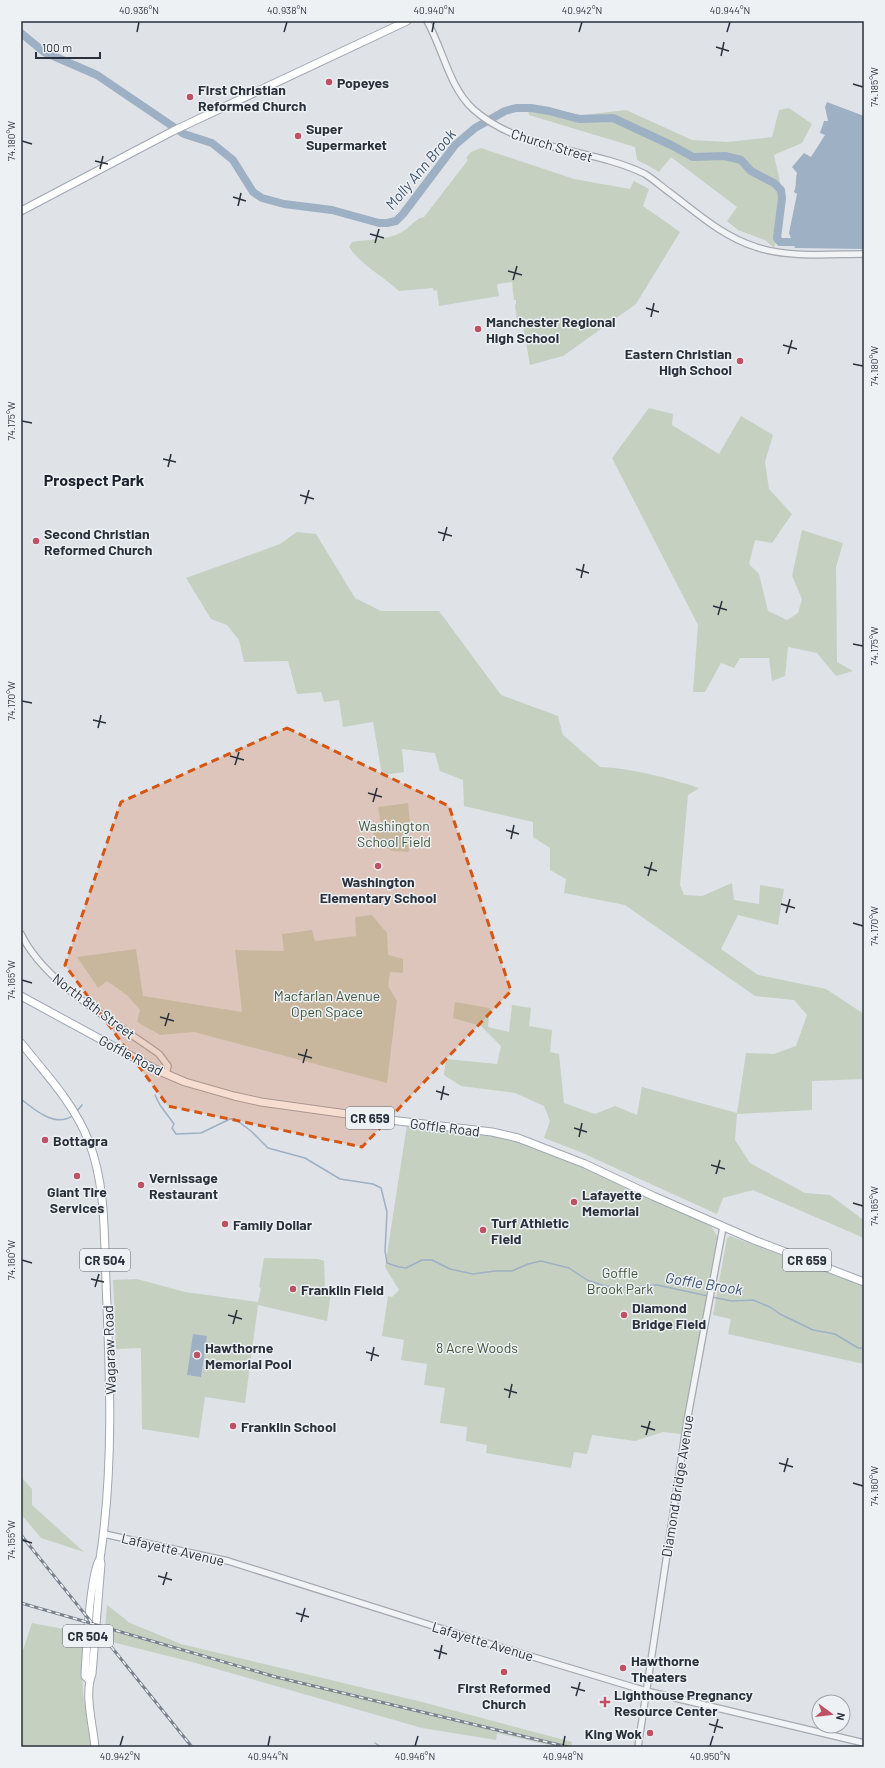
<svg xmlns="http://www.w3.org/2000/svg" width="885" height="1768" viewBox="0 0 885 1768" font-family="Barlow,sans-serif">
<rect width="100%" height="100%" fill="#dfe2e7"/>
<path fill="#c5d0c1" d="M527 106 582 115 626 110 692 140 728 142 772 137 779 110 789 108 812 124 802 143 774 155 783 195 778 236 774 248 765 240 738 230 727 221 737 207 671 157 659 172 649 166 637 160 635 147 529 115Z
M481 148 574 179 630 189 634 181 649 189 643 206 680 232 636 304 563 356 530 365 522 320 517 321 515 305 516 304V300H514L512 282 497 284 499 296 439 306 437 290 434 291 433 288 399 291C383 276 361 265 349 247L352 242C368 239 386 241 402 232 410 228 415 218 424 217L468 160 466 158 471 152Z
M649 408 673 414 672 425 719 454 741 416 773 435 765 462 769 489 792 514 772 543 755 540 749 564 759 574 768 611 787 620 798 613 802 599 792 576 802 530 843 543 836 567 837 662 853 671 836 676 817 653 788 647 785 676 772 681 769 658H740L734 668 721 663 705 692H693L698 625 612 458Z
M297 532 316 534 355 598 381 611H439L501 695 558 716 563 735 600 767C631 768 669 778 699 788L688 795 680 885 684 895 702 896 732 883 734 900 759 904 760 885 784 889 778 925 738 915 721 949 758 975 826 989 864 1014V1079L812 1081V1110L737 1114 735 1140 750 1163 805 1193 830 1195 862 1219H864V1238L753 1190 723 1198 717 1214 578 1151 544 1138 550 1121 544 1106 515 1093 461 1086 444 1075 446 1059 497 1064 501 1046 481 1026 453 1018 455 1002 490 1008 488 1027 509 1032 512 1005 531 1008 529 1026 552 1030 550 1052 559 1054 564 1103 595 1114 615 1106 637 1115 642 1087 737 1113 746 1053 774 1054 796 1046 807 1015 794 1000 755 996 625 905 564 893 566 879 550 870V848L533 837V822L464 806 463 780 440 771 435 753 402 749 404 772 382 775 373 722 343 727 339 700 324 702 321 692 297 694 288 661 244 662 239 640 227 625 211 619 186 578 280 544Z
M408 803 410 823 409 852 392 851 384 845 375 847 373 827 381 825 378 807Z
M372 915 387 933 388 955 403 959V973L390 972 388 986 397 1001 387 1083 194 1032 160 1035 137 1022 140 1010 128 996 107 981 98 988 77 957 136 949 143 996 242 1012 235 950 284 951 282 934 312 930 315 941 356 936 355 917Z
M407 1125C441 1129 487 1131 519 1141 585 1162 648 1196 711 1226L718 1238 681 1434 663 1432 635 1441 592 1435 587 1454 574 1452 571 1468 486 1453 487 1445 466 1441 467 1427 440 1423 445 1388 424 1385 427 1364 401 1360 404 1340 382 1336 388 1296 392 1297 399 1290 385 1267Z
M730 1236 864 1286V1364L728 1334 731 1319 713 1315 727 1238Z
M264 1258 318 1259 324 1261 325 1290 331 1292 327 1321 258 1305 245 1403 205 1397 199 1438 142 1429 141 1348 116 1349 113 1280 137 1279 185 1292 258 1302 261 1288 259 1287Z
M21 1477 32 1489V1505L84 1552 41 1538 21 1514Z
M107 1605 130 1623 181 1644 422 1702 572 1742 571 1747H558L497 1733 496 1740 422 1728 192 1662 104 1640Z
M32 1623 85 1633 82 1665 83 1693 91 1747H21V1649L23 1650Z"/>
<path fill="#9eb0c3" d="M827 102 864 116V249L795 248 789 233 797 194 794 192C797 185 795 180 797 173L792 167 804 153 811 157 825 135 820 133 824 121H828L825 107Z
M193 1334 207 1336 201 1377 187 1375Z"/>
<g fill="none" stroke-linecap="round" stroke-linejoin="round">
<path stroke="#9eb0c3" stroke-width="1.5" d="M155 1095 160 1105 174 1124 172 1128 176 1134 201 1133 230 1119H235L251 1131 268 1148 305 1158 340 1179 373 1184 381 1188 387 1212 385 1251 387 1263 399 1267 406 1268 422 1260H432L450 1269 473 1274 495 1271H512L528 1264 541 1261 569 1268 587 1280 602 1285 617 1288 657 1285 708 1296
M21 1099C33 1109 57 1129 73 1115
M77 1111 82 1105
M712 1297 732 1301 753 1300 770 1307 780 1314 813 1330 835 1334 858 1348H864
M375 1743 381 1747"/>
<path stroke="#9eb0c3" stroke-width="8" d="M21 33 44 52 97 75 184 134 212 143 233 160 253 192 262 198 284 204 332 210 379 223H387L396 221 403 214 455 145 475 128 505 111 516 108H531L549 111 579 119 613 118 671 145 693 157 725 156 741 160 751 171 774 183 781 190 782 198 777 238 780 242H793"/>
<g stroke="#a5a9b0" stroke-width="8">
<path id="tertiary" d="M427 21C443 49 449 87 473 109 521 152 590 147 645 174 653 179 661 186 669 192 696 212 723 237 756 247 788 258 830 254 864 254
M21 934C45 984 115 1022 159 1054L168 1066 166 1074
M104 1534 228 1561 490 1644 646 1691 864 1743
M638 1747 687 1421 723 1227"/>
</g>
<g stroke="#a0a7b1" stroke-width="9">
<path id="primary" d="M21 211 173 131 407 21
M21 996 157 1070 185 1082 234 1096 261 1102 390 1120 492 1132 518 1138 585 1164 653 1196 754 1240 864 1282
M21 1043C46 1074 75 1105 89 1142 106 1186 104 1235 106 1282 110 1375 114 1467 100 1559L101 1564 92 1674C84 1693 93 1726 95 1747
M89 1680 85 1676C86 1656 90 1570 100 1559"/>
</g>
<use href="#tertiary" stroke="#f1f3f5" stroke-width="5.5"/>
<use href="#primary" stroke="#fff" stroke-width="7"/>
<g stroke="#7a828e" stroke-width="3">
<path id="rail" d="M21 1535 192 1747
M21 1603 276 1677 568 1747"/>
</g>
<use href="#rail" stroke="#eef1f4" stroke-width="1.5" stroke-dasharray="4.5" stroke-linecap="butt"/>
</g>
<path fill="#d55511" fill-opacity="0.2" stroke="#d55511" stroke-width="3" stroke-dasharray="8 5" stroke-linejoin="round" d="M287 728 449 806 511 991 362 1147 168 1106 65 965 121 802Z"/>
<path fill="none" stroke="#2a313c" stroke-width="1.5" d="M137 32 139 22M284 32 287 22M432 32 434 22M579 32 582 22M727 32 730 22M716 47 729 51M721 56 724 42M853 84 863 87M22 141 32 144M95 161 108 164M100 169 103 156M233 197 246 201M238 206 241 193M370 234 384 238M375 243 379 229M508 271 522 275M513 280 517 266M646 308 659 312M651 317 654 303M783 345 797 349M788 354 792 340M853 364 863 366M22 421 32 423M163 459 176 462M168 467 171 454M300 495 314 499M305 504 309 490M438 532 452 536M443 541 447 527M576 569 589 573M581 578 584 564M713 606 727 610M718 615 722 601M853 644 863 646M22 701 32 703M93 720 106 723M98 728 101 715M230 756 244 760M235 765 239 752M368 793 382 797M373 802 377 788M506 830 519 834M511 839 514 825M644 867 657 871M648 876 652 862M781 904 795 908M786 913 790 899M853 923 863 926M22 980 32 983M160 1017 174 1021M165 1026 169 1013M298 1054 312 1058M303 1063 307 1049M436 1091 449 1095M441 1100 444 1086M574 1128 587 1132M579 1137 582 1123M711 1165 725 1169M716 1174 720 1160M853 1203 863 1206M22 1260 32 1263M91 1279 104 1282M95 1287 99 1274M228 1315 242 1319M233 1324 237 1310M366 1352 379 1356M371 1361 374 1347M504 1389 517 1393M509 1398 512 1384M641 1426 655 1430M646 1435 650 1421M779 1463 793 1467M784 1472 788 1458M853 1483 863 1486M22 1540 32 1543M158 1576 172 1580M163 1585 167 1572M296 1613 309 1617M301 1622 305 1608M434 1650 447 1654M439 1659 442 1645M571 1687 585 1691M576 1696 580 1682M709 1724 723 1728M714 1733 718 1719M120 1746 123 1736M268 1746 270 1736M415 1746 418 1736M563 1746 565 1736M710 1746 713 1736"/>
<g fill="#be5163" stroke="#eef1f4" stroke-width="1.5">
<circle cx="329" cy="82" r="4"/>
<circle cx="190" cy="97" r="4"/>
<circle cx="298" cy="136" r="4"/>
<circle cx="478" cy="329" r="4"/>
<circle cx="740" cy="361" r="4"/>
<circle cx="36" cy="541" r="4"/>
<circle cx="378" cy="866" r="4"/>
<circle cx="45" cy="1140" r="4"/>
<circle cx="77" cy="1176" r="4"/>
<circle cx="141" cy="1185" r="4"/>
<circle cx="574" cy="1202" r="4"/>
<circle cx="225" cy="1224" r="4"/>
<circle cx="483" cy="1230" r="4"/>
<circle cx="293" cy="1289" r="4"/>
<circle cx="624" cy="1315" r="4"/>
<circle cx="197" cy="1355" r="4"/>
<circle cx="233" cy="1426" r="4"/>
<circle cx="623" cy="1668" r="4"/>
<circle cx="504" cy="1672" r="4"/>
<path d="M603 1696h4v4h4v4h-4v4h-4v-4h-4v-4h4z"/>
<circle cx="650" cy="1733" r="4"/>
</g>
<g text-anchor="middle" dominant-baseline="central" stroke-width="3" stroke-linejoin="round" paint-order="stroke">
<g fill="#eef1f4" stroke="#656b73" stroke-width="1">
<rect x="346" y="1107" width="48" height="22" rx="3"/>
<rect x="80" y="1249" width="50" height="22" rx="3"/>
<rect x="783" y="1249" width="48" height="22" rx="3"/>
<rect x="63" y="1625" width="50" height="22" rx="3"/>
</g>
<g font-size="13" font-weight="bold" fill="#2a313c">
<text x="370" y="1118">CR 659</text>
<text x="105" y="1260">CR 504</text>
<text x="807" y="1260">CR 659</text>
<text x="88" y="1636">CR 504</text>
</g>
<g font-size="14" font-weight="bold" fill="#2a313c" stroke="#eef1f4" text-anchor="start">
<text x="337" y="82">Popeyes</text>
<text x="198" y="89">First Christian<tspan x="198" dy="16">Reformed Church</tspan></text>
<text x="306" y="128">Super<tspan x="306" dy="16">Supermarket</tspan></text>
<text x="486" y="321">Manchester Regional<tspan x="486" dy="16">High School</tspan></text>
<text x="732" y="353" text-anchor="end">Eastern Christian<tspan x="732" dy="16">High School</tspan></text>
<text x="44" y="533">Second Christian<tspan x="44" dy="16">Reformed Church</tspan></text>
<text x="378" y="881" text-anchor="middle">Washington<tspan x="378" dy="16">Elementary School</tspan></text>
<text x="53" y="1140">Bottagra</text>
<text x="149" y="1177">Vernissage<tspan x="149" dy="16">Restaurant</tspan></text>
<text x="77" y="1191" text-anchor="middle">Giant Tire<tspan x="77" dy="16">Services</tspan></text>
<text x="582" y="1194">Lafayette<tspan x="582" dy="16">Memorial</tspan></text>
<text x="491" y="1222">Turf Athletic<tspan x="491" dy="16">Field</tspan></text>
<text x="233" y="1224">Family Dollar</text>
<text x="301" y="1289">Franklin Field</text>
<text x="632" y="1307">Diamond<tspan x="632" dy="16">Bridge Field</tspan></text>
<text x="205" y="1347">Hawthorne<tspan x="205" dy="16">Memorial Pool</tspan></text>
<text x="241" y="1426">Franklin School</text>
<text x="631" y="1660">Hawthorne<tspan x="631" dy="16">Theaters</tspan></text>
<text x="504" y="1687" text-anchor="middle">First Reformed<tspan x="504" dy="16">Church</tspan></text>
<text x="614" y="1694">Lighthouse Pregnancy<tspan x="614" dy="16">Resource Center</tspan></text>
<text x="642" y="1733" text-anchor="end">King Wok</text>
</g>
<g font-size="14" fill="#2a313c" stroke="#eef1f4">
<text transform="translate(552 145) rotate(17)">Church Street</text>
<text transform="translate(94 1006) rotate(37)">North 8th Street</text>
<text transform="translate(131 1055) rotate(28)">Goffle Road</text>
<text transform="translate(445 1127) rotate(7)">Goffle Road</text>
<text transform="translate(109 1350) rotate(-92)">Wagaraw Road</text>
<text transform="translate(677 1486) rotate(-81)">Diamond Bridge Avenue</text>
<text transform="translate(173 1549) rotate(13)">Lafayette Avenue</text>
<text transform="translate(483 1641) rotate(17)">Lafayette Avenue</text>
</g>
<g font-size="14" fill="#3f5639" stroke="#eef1f4">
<text x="394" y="825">Washington<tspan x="394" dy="16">School Field</tspan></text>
<text x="327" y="995">Macfarlan Avenue<tspan x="327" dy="16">Open Space</tspan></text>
<text x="620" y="1272">Goffle<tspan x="620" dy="16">Brook Park</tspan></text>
<text x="477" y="1347">8 Acre Woods</text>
</g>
<g font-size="15" font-style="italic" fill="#39506b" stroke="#eef1f4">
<text transform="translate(420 169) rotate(-50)">Molly Ann Brook</text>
<text transform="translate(704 1283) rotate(9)">Goffle Brook</text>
</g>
<g font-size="16" font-weight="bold" fill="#1c222d" stroke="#eef1f4">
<text x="94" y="479">Prospect Park</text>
</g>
</g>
<rect width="885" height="1768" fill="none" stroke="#eef1f4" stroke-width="44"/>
<g transform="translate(831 1714) rotate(105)"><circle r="19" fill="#eef1f4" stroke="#a0a4aa"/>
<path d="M0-3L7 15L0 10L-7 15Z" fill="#be5163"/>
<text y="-6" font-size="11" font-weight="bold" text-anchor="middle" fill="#2a313c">N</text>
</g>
<path d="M36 52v6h64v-6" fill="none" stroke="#2a313c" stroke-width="2"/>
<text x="42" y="52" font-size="12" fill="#2a313c" stroke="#eef1f4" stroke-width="3" paint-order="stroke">100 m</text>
<rect x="22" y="22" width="841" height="1724" fill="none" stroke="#2a313c" stroke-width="1.5"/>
<g font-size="10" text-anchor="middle" fill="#2a313c">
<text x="139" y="14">40.936°N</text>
<text x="287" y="14">40.938°N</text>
<text x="434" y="14">40.940°N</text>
<text x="582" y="14">40.942°N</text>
<text x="730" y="14">40.944°N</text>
<text transform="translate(874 87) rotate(-90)" y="4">74.185°W</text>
<text transform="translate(11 141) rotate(-90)" y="4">74.180°W</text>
<text transform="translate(874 366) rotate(-90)" y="4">74.180°W</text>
<text transform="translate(11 421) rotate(-90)" y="4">74.175°W</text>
<text transform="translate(874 646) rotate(-90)" y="4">74.175°W</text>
<text transform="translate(11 701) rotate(-90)" y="4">74.170°W</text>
<text transform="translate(874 926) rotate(-90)" y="4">74.170°W</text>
<text transform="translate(11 980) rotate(-90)" y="4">74.165°W</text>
<text transform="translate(874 1206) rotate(-90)" y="4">74.165°W</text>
<text transform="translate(11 1260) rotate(-90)" y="4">74.160°W</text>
<text transform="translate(874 1486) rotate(-90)" y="4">74.160°W</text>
<text transform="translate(11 1540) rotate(-90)" y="4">74.155°W</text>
<text x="120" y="1760">40.942°N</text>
<text x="268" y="1760">40.944°N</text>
<text x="415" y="1760">40.946°N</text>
<text x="563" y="1760">40.948°N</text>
<text x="710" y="1760">40.950°N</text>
</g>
</svg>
